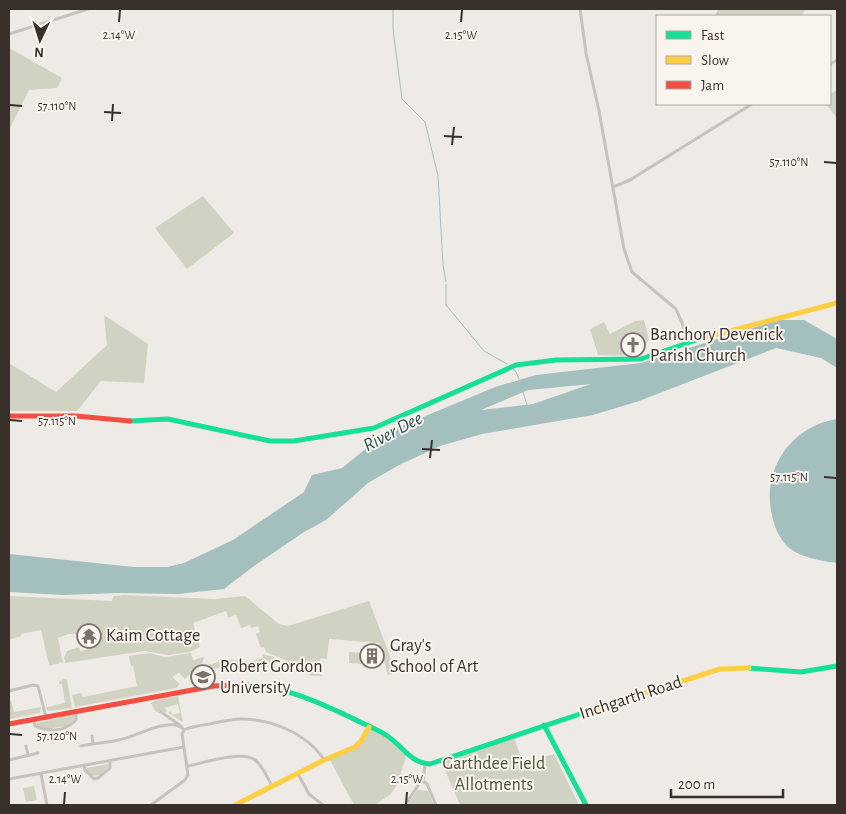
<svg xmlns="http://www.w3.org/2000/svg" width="846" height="814" viewBox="0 0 846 814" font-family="'Alegreya Sans',sans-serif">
<rect width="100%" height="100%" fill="#eeeae6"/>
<path fill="#d0d3c1" d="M718 9H807L800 16H715Z
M9 48 62 78 57 88 29 90 10 128H9Z
M837 90V118L826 104H830V94Z
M203 196 234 233 187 269 155 228Z
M104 315 148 344 144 383 101 381 77 411H9V363L56 392 107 345Z
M644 320 649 339C640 359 617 355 598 355L590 329 604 322 610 334 635 321Z
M124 595 215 599 245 596 279 624 288 626 369 601 396 672 388 675 379 643 329 639 327 659 320 658 319 674 323 675 322 676H312L301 672 285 660 266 652 264 647 261 648 256 634 260 632 258 626 251 628 250 625 241 628 236 615 228 618 226 611 193 623 200 647 190 652 168 655 144 651 65 663 64 657 67 651 79 647 80 651 86 650 88 644 100 642 99 633 69 634 58 638 63 663 60 662 58 664 49 665 41 630 21 634V636L9 640V596L112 601 113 596Z
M349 652 364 653 363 664 349 663Z
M150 653 165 657 191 653 193 660 204 657C204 665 191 672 185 679L179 673 172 677 180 684 176 688 75 707 72 695 81 693 83 697 137 686 133 666H131L129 656Z
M262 654 274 657 280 661 267 667V665C248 669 229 666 211 669L209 665 227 659 249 662 263 658Z
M64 679 67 680 72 708 49 711 47 710 43 686 47 707 65 703 62 684H59V682Z
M178 696 183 722 168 713 171 711 172 715 180 713 178 704 164 708 167 710 165 713 162 711 160 713 155 711 151 703 156 700Z
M11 700 14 712 41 707 40 713 9 719V701Z
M74 715V719L68 726 46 729 37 725 36 723Z
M369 727 384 734 407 754 397 785 391 794 375 805H354L329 758 355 747Z
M513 735 523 763 554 754 579 805H460L441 761Z
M108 764V767L99 775 92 776 87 771V768Z
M34 786 37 800 26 802 23 788Z
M417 790 428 791 434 805H407Z"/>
<path fill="#a3bfbe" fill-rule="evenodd" d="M778 320H804L837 339V368L821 358 776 348 639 401 593 415 482 434 440 446 399 465 368 483 326 520 304 532 254 566 224 589 178 594 116 593 64 595 9 592V554L134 567H167L184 563 233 540 304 492 312 475 342 468 385 433 495 387 536 375 641 363ZM591 384 533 404 481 410 528 390Z
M837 419V563C822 561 798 557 787 546 779 538 774 526 772 515 761 470 791 426 837 419Z"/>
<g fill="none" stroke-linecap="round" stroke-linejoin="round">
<path stroke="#a3bfbe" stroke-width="1" d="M393 9V29L402 99 425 122 438 176 443 265 446 282
M446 284V305L484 351 507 364
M513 369 516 372 519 379
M523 392 527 405"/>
<path stroke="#c7c2be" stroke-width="3" d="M580 9 586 53 599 111 624 249 632 272 676 309 683 325 686 342
M9 34 88 9
M830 64 837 60
M613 187 630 180 752 104
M9 691 33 685 38 686 46 717
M161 712 181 726
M34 719 35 726C51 732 64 732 76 720V712
M184 730C192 726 202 725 210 724 220 722 231 719 241 719 271 719 308 734 324 760
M92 736 93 743
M26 746 28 755
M81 746C93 743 106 743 119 740 135 737 172 715 184 730
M9 760 38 753
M84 766 85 770 94 779 98 778 110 768V761
M188 766C203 763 242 750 255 760 263 766 267 777 272 786
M41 774 47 805
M298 774 309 794 323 805
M9 779 184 747
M423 781 427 784 436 805
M151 805 185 780 188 775 182 734 184 730
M405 805 419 784 423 781 425 765"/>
<path stroke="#16e098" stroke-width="5" d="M130 421 168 419 270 441H294L374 428 516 365 556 360 641 359 699 339
M749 668 801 672 837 666
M246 685C284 686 318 702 352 718 363 724 375 728 386 735 402 745 410 763 430 764L586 712
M544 725 586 805"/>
<path stroke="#ffcf43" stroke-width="5" d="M699 339 837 303
M586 712 720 669 749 668
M235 805 324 760 355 747 361 741 369 727"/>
<path stroke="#f24e42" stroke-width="5" d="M9 416H76L130 421
M9 724 214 686 246 685"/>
</g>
<path fill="none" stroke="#39302c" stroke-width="2" d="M119 22 120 10M461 22 462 10M10 105 22 106M104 112 121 113M112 121 113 104M444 136 462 137M452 145 454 127M824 162 836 163M10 420 22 421M422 449 440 450M430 458 432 440M824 477 836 478M10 734 22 735M64 804 65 792M406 804 407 792"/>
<defs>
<g id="church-ring" transform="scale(1.25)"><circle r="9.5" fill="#f9f4ee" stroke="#78716d" stroke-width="1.5"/><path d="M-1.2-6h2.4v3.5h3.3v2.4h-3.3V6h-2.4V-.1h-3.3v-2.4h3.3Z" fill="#78716d"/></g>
<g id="temple-ring" transform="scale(1.25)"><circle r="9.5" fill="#f9f4ee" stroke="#78716d" stroke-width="1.5"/><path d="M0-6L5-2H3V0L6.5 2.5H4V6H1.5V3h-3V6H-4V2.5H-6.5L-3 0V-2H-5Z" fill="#78716d"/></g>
<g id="building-ring" transform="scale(1.25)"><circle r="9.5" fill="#f9f4ee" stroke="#78716d" stroke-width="1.5"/><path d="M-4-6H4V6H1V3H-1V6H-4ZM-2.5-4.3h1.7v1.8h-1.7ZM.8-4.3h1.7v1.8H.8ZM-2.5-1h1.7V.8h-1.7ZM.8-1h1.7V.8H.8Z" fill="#78716d"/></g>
<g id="university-ring" transform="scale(1.25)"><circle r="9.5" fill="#f9f4ee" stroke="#78716d" stroke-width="1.5"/><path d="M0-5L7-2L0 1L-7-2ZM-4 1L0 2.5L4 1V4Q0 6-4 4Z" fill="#78716d"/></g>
</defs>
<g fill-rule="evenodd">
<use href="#church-ring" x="633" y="345"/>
<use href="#temple-ring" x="89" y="636"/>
<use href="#building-ring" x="372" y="656"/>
<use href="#university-ring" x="203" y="677"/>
</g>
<g text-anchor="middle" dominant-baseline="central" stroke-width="4" stroke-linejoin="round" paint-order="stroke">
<g font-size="18" fill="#39302c" stroke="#f9f4ee" text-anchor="start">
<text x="650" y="335">Banchory Devenick<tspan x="650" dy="21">Parish Church</tspan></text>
<text x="106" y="636">Kaim Cottage</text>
<text x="390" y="646">Gray's<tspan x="390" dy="21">School of Art</tspan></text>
<text x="220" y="667">Robert Gordon<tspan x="220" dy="21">University</tspan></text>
</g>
<g font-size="18" fill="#39302c" stroke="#f9f4ee">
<text transform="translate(631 698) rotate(-18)">Inchgarth Road</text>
</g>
<g font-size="18" fill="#495532" stroke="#f9f4ee">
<text x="494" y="764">Garthdee Field<tspan x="494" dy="21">Allotments</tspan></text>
</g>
<g font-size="19" font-style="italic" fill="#255557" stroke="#f9f4ee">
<text transform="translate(393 432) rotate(-28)">River Dee</text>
</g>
</g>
<g font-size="12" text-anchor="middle" fill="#39302c" stroke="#f9f4ee" stroke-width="4" stroke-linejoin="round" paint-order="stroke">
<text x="119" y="39">2.14°W</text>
<text x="461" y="39">2.15°W</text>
<text x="57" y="110">57.110°N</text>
<text x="789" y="166">57.110°N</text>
<text x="57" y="425">57.115°N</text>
<text x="789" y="481">57.115°N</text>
<text x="57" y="740">57.120°N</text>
<text x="65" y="783">2.14°W</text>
<text x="407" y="783">2.15°W</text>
</g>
<rect width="846" height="814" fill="none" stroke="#39302c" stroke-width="20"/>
<rect x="656" y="15" width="175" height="90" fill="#f9f4ee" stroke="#aca6a0"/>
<rect x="666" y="31" width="25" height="8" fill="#16e098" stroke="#aca6a0"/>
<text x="701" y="40" font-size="15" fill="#39302c">Fast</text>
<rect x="666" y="56" width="25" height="8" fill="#ffcf43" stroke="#aca6a0"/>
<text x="701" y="65" font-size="15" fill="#39302c">Slow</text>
<rect x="666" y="81" width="25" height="8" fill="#f24e42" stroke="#aca6a0"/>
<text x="701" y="90" font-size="15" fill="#39302c">Jam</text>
<g transform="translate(40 40) rotate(184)" stroke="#f9f4ee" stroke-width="4" paint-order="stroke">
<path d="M0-4L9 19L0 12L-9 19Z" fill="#39302c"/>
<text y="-8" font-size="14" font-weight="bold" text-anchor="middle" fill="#39302c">N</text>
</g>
<path d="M671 789v8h112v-8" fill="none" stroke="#39302c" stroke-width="2.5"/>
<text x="678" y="789" font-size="15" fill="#39302c" stroke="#f9f4ee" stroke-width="4" paint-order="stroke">200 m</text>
</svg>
